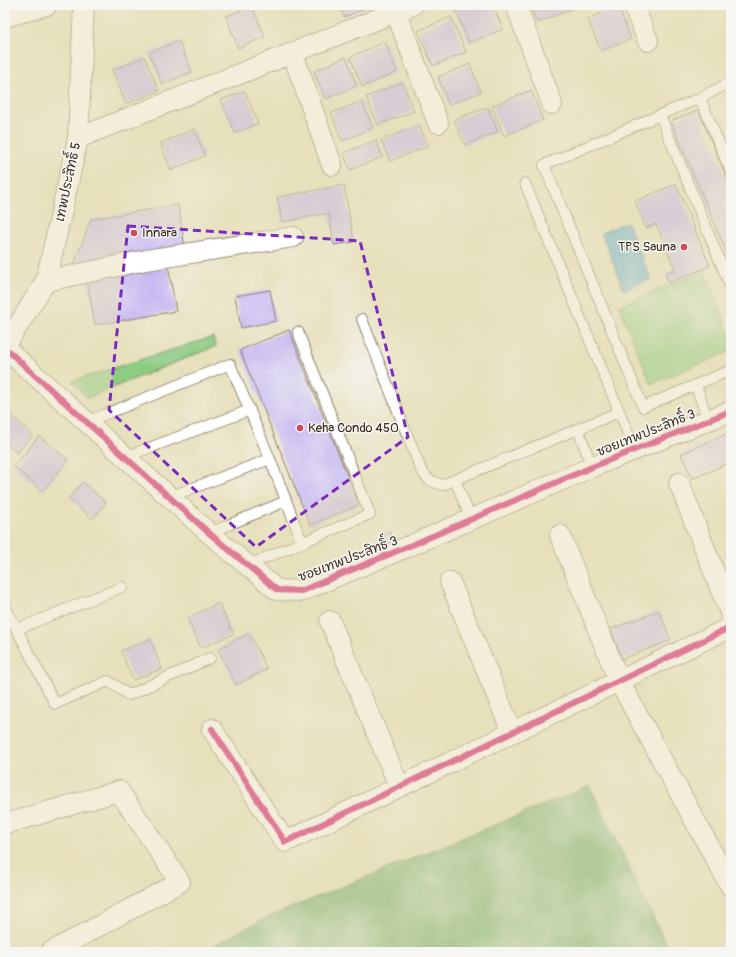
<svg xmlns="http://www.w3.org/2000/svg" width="736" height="957" viewBox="0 0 736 957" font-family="Pangolin,'Playpen Sans Thai',sans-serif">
<rect width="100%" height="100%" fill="#f6f6f2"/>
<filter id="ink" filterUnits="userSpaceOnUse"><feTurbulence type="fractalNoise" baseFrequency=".025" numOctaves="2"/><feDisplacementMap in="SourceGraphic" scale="8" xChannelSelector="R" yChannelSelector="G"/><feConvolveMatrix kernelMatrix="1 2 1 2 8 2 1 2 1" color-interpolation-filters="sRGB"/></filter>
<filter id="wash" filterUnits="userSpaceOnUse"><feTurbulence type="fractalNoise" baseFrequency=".012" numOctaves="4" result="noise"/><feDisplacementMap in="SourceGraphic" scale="16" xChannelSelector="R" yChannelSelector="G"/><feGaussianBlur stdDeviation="0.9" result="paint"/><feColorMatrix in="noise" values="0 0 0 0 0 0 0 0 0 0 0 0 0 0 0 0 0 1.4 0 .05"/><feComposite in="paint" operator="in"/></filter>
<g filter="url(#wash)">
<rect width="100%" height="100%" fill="#e7e0bc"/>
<path fill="#8dcc83" stroke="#647b50" d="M704 271 731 337V351L651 384 619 306Z
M213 337 216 346 87 398 72 381Z"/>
<path fill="#72b071" stroke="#566d48" d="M590 786 670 952H202L263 919Z"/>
<path fill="#5cadd7" stroke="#4c6c7a" d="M627 222 651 279 624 290 601 233Z"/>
<g id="blocks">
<path fill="#c4b5f1" d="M339 5H373L344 17Z
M461 5H493L503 29 469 43 455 8Z
M530 5H575L576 7 537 23Z
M252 6 265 37 238 48 226 16Z
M618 6 631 39 601 51 588 19Z
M451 17 466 52 433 66 418 31Z
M179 41 192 72 162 84 149 53Z
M385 42 397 72 362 87 350 57Z
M145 57 159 91 126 104 112 70Z
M346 57 357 86 325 99 314 71Z
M470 64 481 92 449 105 438 77Z
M402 82 414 111 378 125 366 97Z
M531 90 543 120 504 136 492 106Z
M245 91 258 123 235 133 221 100Z
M362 101 373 128 342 141 331 113Z
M488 107 498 132 465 145 454 120Z
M698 110 731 188V263L671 121Z
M419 125 428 146 390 161 381 140Z
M194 129 205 156 171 170 160 143Z
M376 140 383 157 350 170 343 153Z
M676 184 710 266 669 283 665 274 675 269 656 224 646 228 635 201Z
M344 185 354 242 334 245 329 213 282 222 277 197Z
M178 205 185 247 74 265 91 219Z
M168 265 176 311 95 325 87 280Z
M270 290 276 321 241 328 235 296Z
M289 330 359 505 310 525 240 350Z
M5 409 33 435 17 453 5 442Z
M731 432V462L692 479 681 454Z
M39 436 68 460 43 491 14 467Z
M83 482 106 503 92 519 69 498Z
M390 531 392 538 386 541 384 534Z
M219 603 233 634 201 648 187 618Z
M659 611 671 640 622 659 611 629Z
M249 633 267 669 236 685 218 649Z
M150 639 162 669 133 680 121 651Z"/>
</g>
</g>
<g filter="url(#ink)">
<use href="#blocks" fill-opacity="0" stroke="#91856d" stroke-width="1"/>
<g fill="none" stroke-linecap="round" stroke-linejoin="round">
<g stroke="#91856d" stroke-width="12">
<path id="service" d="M700 98 731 82
M660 115 700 98 731 172
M525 183 635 450
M731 288 660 115 544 165 643 407 731 370
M362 319 421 470 429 480 442 485 619 412
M696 386 708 420
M86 422 230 364 270 459 169 497
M578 429 592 467
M125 457 250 410
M270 459 302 542
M455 480 471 519
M209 533 286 501
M246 566 370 514 298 332
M5 606 55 704 108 681 129 695 210 658
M17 629 122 587"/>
</g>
<g stroke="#91856d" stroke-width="22">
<path id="minor" d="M516 5 552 104
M633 5 648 41
M396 12 438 123
M5 17 47 5
M293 54 332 165
M78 138 413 5
M46 281 146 260 293 237
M5 346 46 281 78 138 84 5
M5 348 209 533 277 590 301 591 414 544 592 467 731 411
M679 483 731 615
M560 535 619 681 731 887
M450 582 512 732
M330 621 399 786
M212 729 285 842 731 627
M5 824 119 791 180 882 51 952"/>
</g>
<use href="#service" stroke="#fff" stroke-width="10"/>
<use href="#minor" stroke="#fff" stroke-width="20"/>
<g stroke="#f6f6f2" stroke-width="8">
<path id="cycleway" d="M5 348 209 533 277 590 301 591 414 544 592 467 731 411
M212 729 285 842 731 627"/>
</g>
<use href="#cycleway" stroke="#d6006c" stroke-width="6"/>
</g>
</g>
<path d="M0 0H736V957H0ZM128 226 360 241 408 437 256 547 109 410Z" fill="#e7e0bc" fill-opacity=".55" fill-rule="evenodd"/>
<path fill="none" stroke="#7b2cbf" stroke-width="3" stroke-dasharray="8 5" stroke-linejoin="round" d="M128 226 360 241 408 437 256 547 109 410Z"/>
<g fill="#d1495b" stroke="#f6f6f2" stroke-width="1.5">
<circle cx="134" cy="233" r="4"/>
<circle cx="684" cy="247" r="4"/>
<circle cx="300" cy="428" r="4"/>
</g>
<g text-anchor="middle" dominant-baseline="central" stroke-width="3" stroke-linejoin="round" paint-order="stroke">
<g font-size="13" fill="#3b2a1e" stroke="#f6f6f2">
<text transform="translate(68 182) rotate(-78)">เทพประสิทธิ์ 5</text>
<text transform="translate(646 433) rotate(-22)">ซอยเทพประสิทธิ์ 3</text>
<text transform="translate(348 559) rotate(-21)">ซอยเทพประสิทธิ์ 3</text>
</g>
<g font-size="13" fill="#3b2a1e" stroke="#f6f6f2" text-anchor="start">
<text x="142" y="233">Innara</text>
<text x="676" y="247" text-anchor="end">TPS Sauna</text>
<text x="308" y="428">Keha Condo 450</text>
</g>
</g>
<rect width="736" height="957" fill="none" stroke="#f6f6f2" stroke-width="20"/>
</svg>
